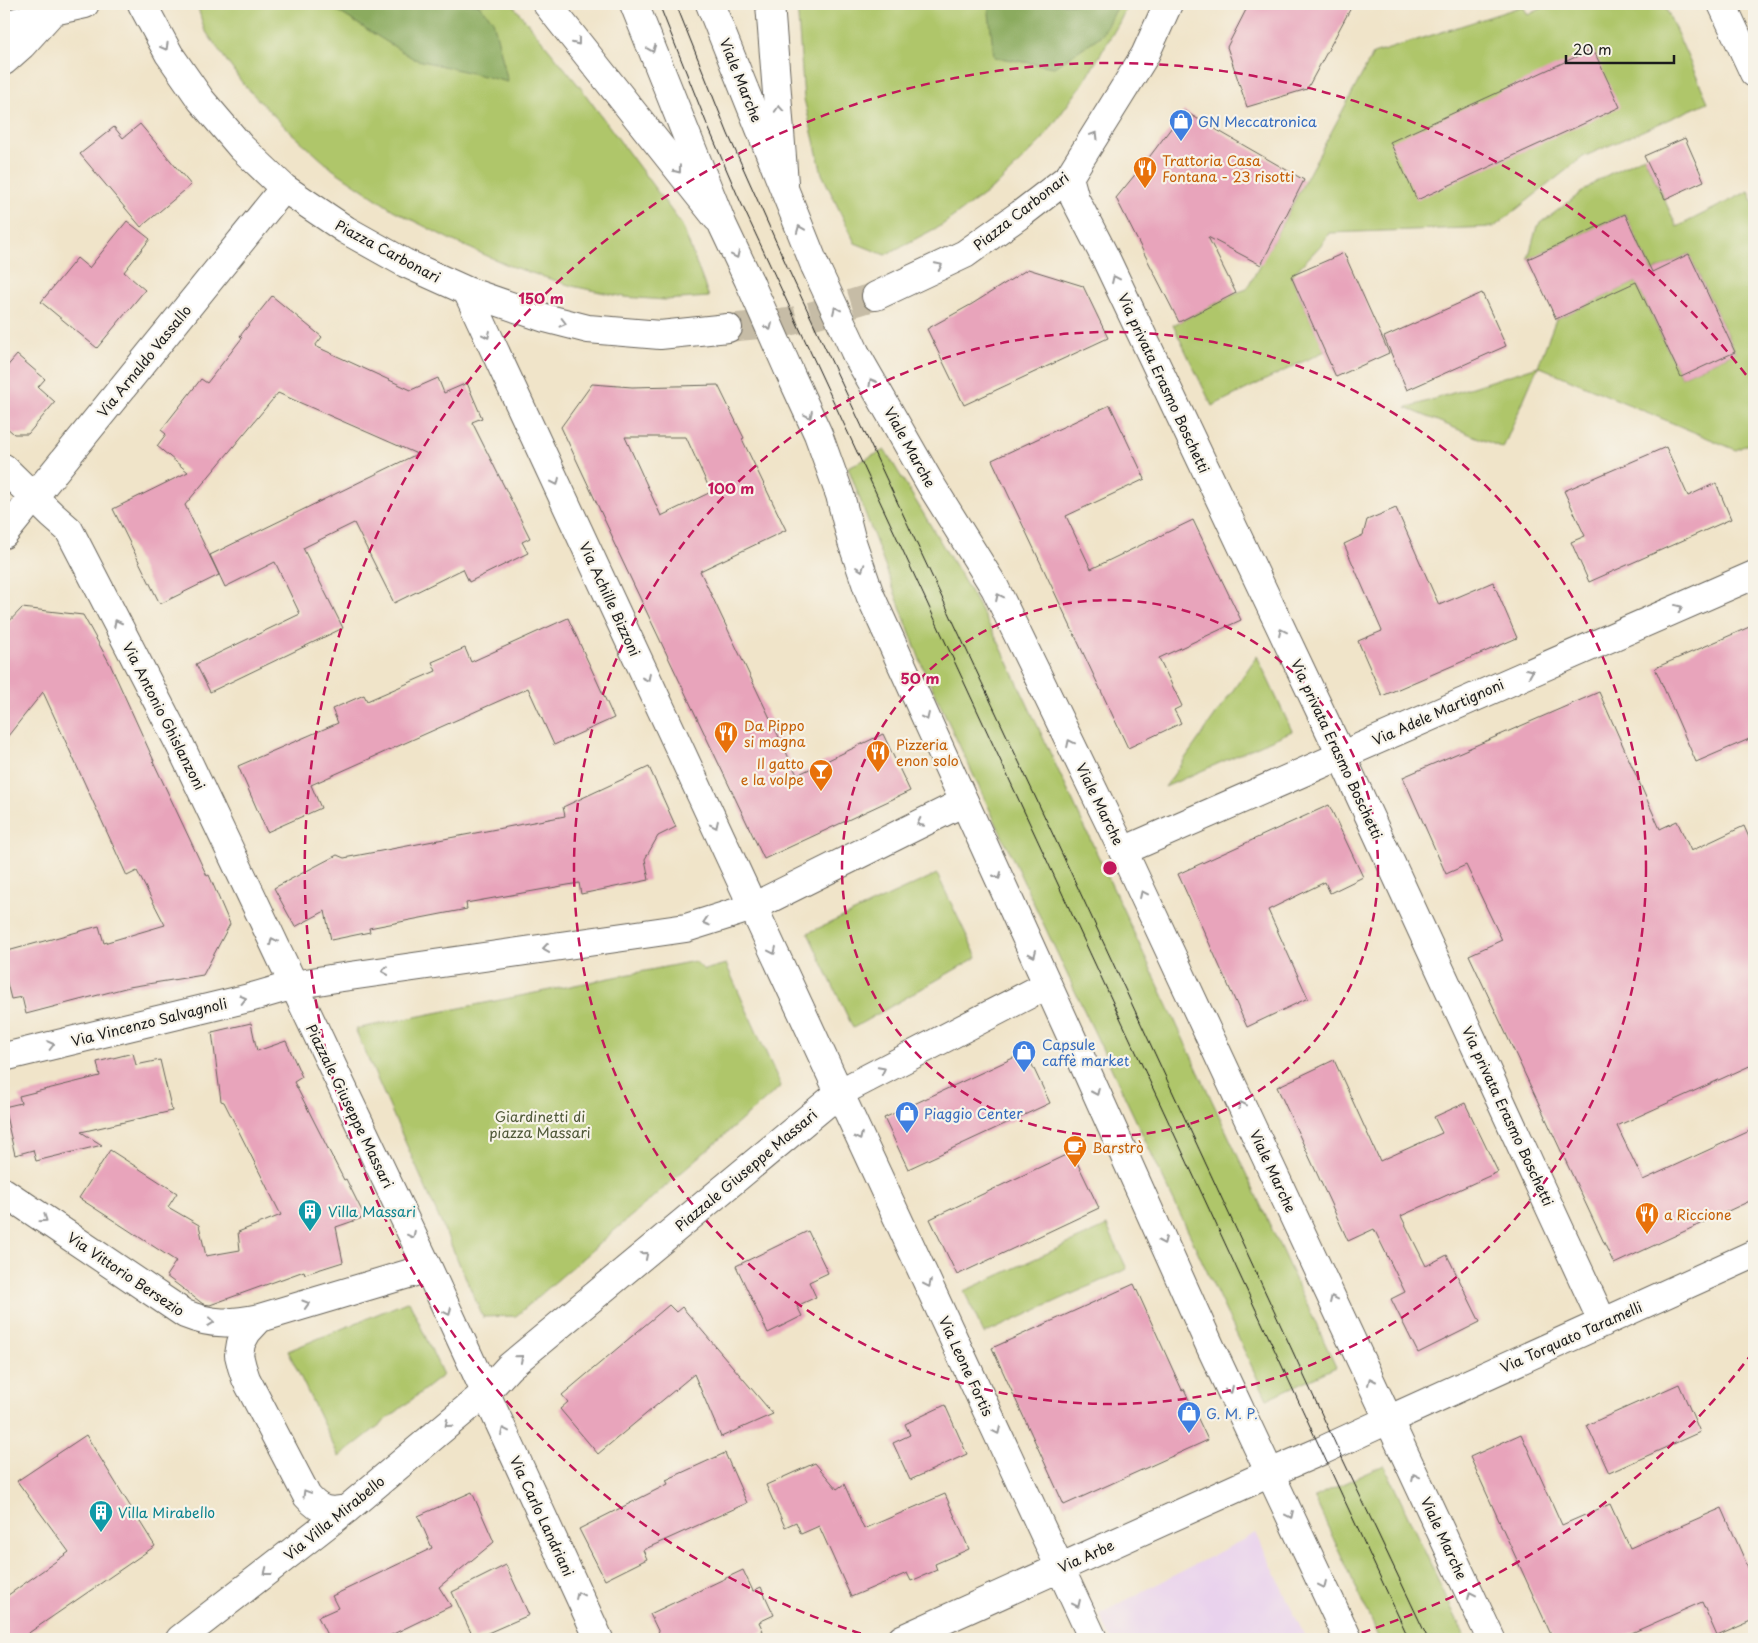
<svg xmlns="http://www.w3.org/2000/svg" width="1758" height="1643" viewBox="0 0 1758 1643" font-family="'Playpen Sans',sans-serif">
<rect width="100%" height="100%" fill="#f7f3e8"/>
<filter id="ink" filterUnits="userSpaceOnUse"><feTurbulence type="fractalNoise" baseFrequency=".02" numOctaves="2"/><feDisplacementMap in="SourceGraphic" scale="10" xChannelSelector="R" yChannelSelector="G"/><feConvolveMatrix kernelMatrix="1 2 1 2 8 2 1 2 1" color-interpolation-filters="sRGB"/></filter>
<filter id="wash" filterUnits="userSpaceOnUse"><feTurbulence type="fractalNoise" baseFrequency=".0096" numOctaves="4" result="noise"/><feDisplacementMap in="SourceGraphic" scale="20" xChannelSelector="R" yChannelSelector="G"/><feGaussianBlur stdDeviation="1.12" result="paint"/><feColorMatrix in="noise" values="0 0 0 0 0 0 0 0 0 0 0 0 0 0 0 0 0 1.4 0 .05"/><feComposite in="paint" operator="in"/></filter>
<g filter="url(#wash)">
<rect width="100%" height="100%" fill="#f0e4c9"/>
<path fill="#e9d2ed" d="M1256 1533 1306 1639H1111L1099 1614Z"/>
<path fill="#afc66b" stroke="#667144" d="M197 4H512L580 87 682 225 709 297 665 300 624 297 572 286 510 266 449 239 393 210 332 169 287 129 243 84 204 29Z
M797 4H1128L1119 23 1084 82 1042 140 997 185 942 225 885 255 855 243 822 174 804 99Z
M1551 4H1664L1708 102 1583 157 1494 227 1329 233 1322 244 1291 276 1325 351 1212 406 1173 325 1236 293 1247 289 1373 54 1523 6 1528 15Z
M1644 156 1677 227 1749 191 1754 204V441L1736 450 1538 366 1503 448 1406 408 1538 366 1556 319 1636 282 1681 377 1735 352 1689 254 1652 272 1625 214 1528 259 1537 226 1598 180Z
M885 450 969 589 999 643 1336 1367 1267 1399 923 668 848 467Z
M1257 656 1292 731 1165 787Z
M937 874 977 957 853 1028 808 933Z
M695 961 704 970 726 964 781 1086 516 1316 483 1317 355 1029Z
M1107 1226 1127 1269 984 1334 964 1291Z
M409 1301 443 1375 339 1457 288 1351Z
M1384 1465 1466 1639H1380L1314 1497Z"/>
<path fill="#8bab5f" stroke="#54643e" d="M331 4H478L493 20 508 82 414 59 331 7Z
M988 4H1118L1102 35 1054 67 994 57Z"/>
<g id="blocks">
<path fill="#e8a4bb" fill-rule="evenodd" d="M1249 4H1353L1307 89 1247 107 1227 47Z
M1593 49 1620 107 1417 200 1390 142Z
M1184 111 1304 180 1261 265 1208 237 1236 293 1179 322 1116 198 1147 160Z
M140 124 191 185 141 227 80 154 114 127 123 138Z
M1685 138 1704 181 1665 199 1644 156Z
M1625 214 1652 272 1689 254 1735 352 1681 377 1636 282 1556 319 1528 259Z
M127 221 150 239 124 272 145 290 97 348 41 302 77 258 89 268Z
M1344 253 1389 353 1336 377 1291 276Z
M1028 269 1083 286 1108 338 964 405 927 329 972 304Z
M1482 293 1506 346 1407 390 1384 337Z
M272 296 322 337 315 346 411 390 438 378 444 393 467 383 482 418 472 422 530 538 522 542 528 553 469 582 463 569 394 603 354 523 303 548 343 628 210 692 196 664 300 614 275 562 225 587 210 555 417 454 278 393 185 505 219 575 160 604 113 509 188 472 157 446 166 434 161 430 201 379 207 383 242 338 240 336Z
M17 355 45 379 38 387 55 402 28 434H14L4 425V370Z
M592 384 632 387 718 385 744 438 742 439 786 530 700 571 797 775 883 734 910 791 764 859 612 539 613 538 561 427ZM625 437H686L711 492 661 516Z
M1110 405 1145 479 1066 516 1091 569 1193 520 1241 620 1159 658 1182 706 1174 710 1181 723 1128 748 992 460Z
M1666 447 1688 496 1716 483 1731 519 1589 582 1571 542 1585 536 1564 491Z
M1396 508 1439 605 1493 582 1517 638 1382 696 1358 641 1382 631 1344 544 1363 535 1367 520Z
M22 608 83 615 110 664 154 761H153L207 876 209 875 230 924 203 975 129 987 26 1014 22 997 11 999 4 971V952L99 926 104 943 165 925 137 871 127 876 43 692 4 741V627Z
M568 618 614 718 554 745 528 688 311 785 321 808 267 832 238 766 338 723 332 709 364 695 367 701 436 671 432 662 465 648 471 662Z
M1754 625V737L1696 762 1655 668Z
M1599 692 1660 829 1677 821 1691 851 1744 826 1754 849V1064L1617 1126 1643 1180 1754 1129V1199L1614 1264 1469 955 1502 940 1466 865 1446 874 1403 777Z
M649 767 676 827 658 836 645 859 649 880 581 894 579 883 466 903 467 909 369 928 370 932 331 940 325 911 295 927 274 888 337 855 344 858 565 816 563 807Z
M1329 805 1363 877 1330 893 1325 882 1268 910 1308 998 1247 1027 1178 874Z
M251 1023 257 1051 286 1041 302 1077 294 1082 344 1180 346 1179 365 1217 336 1227 343 1262 305 1274 304 1271 210 1305 203 1304 166 1276 176 1261 79 1198 110 1150 177 1193 168 1207 199 1225 206 1256 240 1250 238 1232 281 1215 224 1102 221 1101 212 1032Z
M1026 1052 1050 1103 908 1169 884 1118Z
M133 1053 136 1065 160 1060 172 1111 81 1132 102 1145 36 1161 33 1150 15 1155 4 1107 21 1103 19 1096 100 1076 97 1062Z
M1334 1060 1380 1161 1442 1133 1434 1117 1465 1103 1498 1172 1401 1216 1426 1266 1447 1255 1480 1322 1418 1353 1391 1299 1405 1292 1374 1229 1348 1241 1277 1087Z
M1072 1152 1099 1208 957 1275 930 1219Z
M808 1231 828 1273 809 1282 816 1297 797 1306 802 1316 768 1333 736 1266Z
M1134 1284 1182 1390 1184 1389 1208 1440 1064 1505 992 1348Z
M669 1305 676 1312 682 1307 773 1414 721 1437 694 1374 598 1454 560 1409 568 1402 562 1395Z
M1679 1384 1700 1432 1609 1473 1587 1425Z
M945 1405 967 1454 910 1480 893 1443 910 1435 905 1424Z
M1521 1434 1562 1525 1610 1504 1630 1548 1722 1508 1754 1581V1620L1717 1636 1702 1602 1618 1639H1553L1470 1457Z
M86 1435 155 1546 20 1639H4V1598L69 1552 17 1481Z
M725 1453 747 1503 643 1550 647 1559 605 1580 579 1529 668 1484 666 1480Z
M815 1463 837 1489 844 1484 864 1529 945 1494 969 1549 935 1564 937 1570 911 1581 907 1573 851 1597 819 1526 801 1534 796 1522 785 1527 766 1485Z
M472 1492 494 1542 439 1587 451 1606 383 1639H329L318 1617 338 1608 332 1596 432 1548 418 1516Z
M506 1565 529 1615 474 1639 452 1592Z
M743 1570 753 1591 761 1587 774 1615 759 1622 763 1631 746 1639H662L650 1614Z"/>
</g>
</g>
<g filter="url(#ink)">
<use href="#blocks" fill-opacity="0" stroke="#666259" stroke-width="1"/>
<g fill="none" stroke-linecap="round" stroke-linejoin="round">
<path stroke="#c6bca6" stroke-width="28" stroke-dasharray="28 14" stroke-linecap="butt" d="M728 328 789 322 824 312 876 296"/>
<g stroke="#666259" stroke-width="30">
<path id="minor" d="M142 4 169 54 201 100 241 147 284 188 346 230 405 263 467 291 545 318 588 329 660 335 728 328
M547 4 717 218
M770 4 784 183
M1722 4 1754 73
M4 26 53 11 85 4
M4 61 22 45 52 12
M1069 177 1075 199 1106 259 1341 755 1603 1323
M467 291 1093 1639
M876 296 965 254 1021 214 1069 177 1145 55 1168 4
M4 468 52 515 69 530 180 745 428 1268 599 1639
M4 534 284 188
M1123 851 1754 575
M4 1057 249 998 294 985 336 978 686 928 753 907 964 802
M4 1192 185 1314C212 1325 232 1324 260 1318L428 1268
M260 1318 247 1332 241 1343 239 1355 242 1367 246 1379 307 1496C320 1511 328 1513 347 1509
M1388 1420 1754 1254
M180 1639 347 1509 485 1393 509 1367 839 1093 1047 985
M902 1639 1270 1473"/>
</g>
<g stroke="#666259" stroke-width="30">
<path id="major" d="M634 4 723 226 750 283
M710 4 815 266
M856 354 931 485 995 588 1123 851 1491 1639
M789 371 818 434 840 495 852 542 870 595 1070 1034 1210 1346 1348 1639
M1270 1473 1321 1451 1388 1420"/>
</g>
<use href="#minor" stroke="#fff" stroke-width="28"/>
<use href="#major" stroke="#fff" stroke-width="28"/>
<path stroke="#1c1c1c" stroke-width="1" d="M659 4 706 122 737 194 1409 1639
M676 4 728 134 790 273 1093 920 1336 1445 1428 1639"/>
<g stroke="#666259" stroke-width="30" stroke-linecap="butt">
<path id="major-bridge" d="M815 266 856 354
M750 283 789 371"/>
</g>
<use href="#major-bridge" stroke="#fff" stroke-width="28"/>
</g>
<defs><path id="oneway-chevron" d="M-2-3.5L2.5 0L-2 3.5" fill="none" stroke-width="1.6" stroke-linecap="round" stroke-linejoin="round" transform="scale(1.25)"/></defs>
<g stroke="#999">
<use href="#oneway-chevron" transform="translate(577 42) rotate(52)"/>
<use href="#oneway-chevron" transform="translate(165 47) rotate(61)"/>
<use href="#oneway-chevron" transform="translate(652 49) rotate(68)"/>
<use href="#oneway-chevron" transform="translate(779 109) rotate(-94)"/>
<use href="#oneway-chevron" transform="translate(1095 135) rotate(-59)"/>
<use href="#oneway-chevron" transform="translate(678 170) rotate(52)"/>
<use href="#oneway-chevron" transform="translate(800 229) rotate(-112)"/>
<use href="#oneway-chevron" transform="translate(736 255) rotate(65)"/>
<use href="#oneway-chevron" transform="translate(939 266) rotate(-26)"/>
<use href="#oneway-chevron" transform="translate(1115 279) rotate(-115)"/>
<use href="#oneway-chevron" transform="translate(836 310) rotate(-115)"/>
<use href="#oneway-chevron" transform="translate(563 323) rotate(14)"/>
<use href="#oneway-chevron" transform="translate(769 327) rotate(66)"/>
<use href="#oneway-chevron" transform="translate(487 335) rotate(65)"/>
<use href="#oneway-chevron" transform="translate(872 382) rotate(-120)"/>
<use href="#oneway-chevron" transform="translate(809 415) rotate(65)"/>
<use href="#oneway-chevron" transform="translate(556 482) rotate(65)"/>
<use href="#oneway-chevron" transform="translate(861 568) rotate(71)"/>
<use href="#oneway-chevron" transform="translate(999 597) rotate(-116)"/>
<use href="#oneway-chevron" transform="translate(1679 608) rotate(-23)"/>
<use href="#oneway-chevron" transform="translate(117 623) rotate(-117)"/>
<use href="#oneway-chevron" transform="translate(1282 632) rotate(-116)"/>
<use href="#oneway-chevron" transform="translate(1530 672) rotate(-23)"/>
<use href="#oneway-chevron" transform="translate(647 678) rotate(65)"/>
<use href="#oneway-chevron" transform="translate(926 717) rotate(65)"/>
<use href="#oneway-chevron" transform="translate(1070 743) rotate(-116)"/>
<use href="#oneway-chevron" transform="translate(920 823) rotate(154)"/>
<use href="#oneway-chevron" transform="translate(715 825) rotate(65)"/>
<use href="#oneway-chevron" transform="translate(998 876) rotate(66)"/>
<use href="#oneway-chevron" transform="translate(1143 894) rotate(-115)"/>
<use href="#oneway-chevron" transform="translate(706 922) rotate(162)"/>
<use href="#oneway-chevron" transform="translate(273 941) rotate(-115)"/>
<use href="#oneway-chevron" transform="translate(546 948) rotate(172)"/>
<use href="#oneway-chevron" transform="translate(773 951) rotate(65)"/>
<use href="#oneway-chevron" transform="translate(1033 954) rotate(66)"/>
<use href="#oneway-chevron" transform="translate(385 971) rotate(172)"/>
<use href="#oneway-chevron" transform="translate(243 999) rotate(-14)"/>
<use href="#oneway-chevron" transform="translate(51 1045) rotate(-14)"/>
<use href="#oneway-chevron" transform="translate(882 1070) rotate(-27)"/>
<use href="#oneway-chevron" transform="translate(1096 1092) rotate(66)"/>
<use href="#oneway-chevron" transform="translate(1242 1105) rotate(-115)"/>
<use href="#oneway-chevron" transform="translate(859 1137) rotate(65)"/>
<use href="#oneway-chevron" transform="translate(44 1219) rotate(34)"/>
<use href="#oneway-chevron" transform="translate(412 1235) rotate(64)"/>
<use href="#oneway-chevron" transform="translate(1163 1241) rotate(66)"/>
<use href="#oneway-chevron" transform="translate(645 1255) rotate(-40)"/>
<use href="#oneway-chevron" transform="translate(928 1284) rotate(65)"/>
<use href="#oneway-chevron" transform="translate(1333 1299) rotate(-115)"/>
<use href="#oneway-chevron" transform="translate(306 1304) rotate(-17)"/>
<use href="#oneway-chevron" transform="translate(448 1312) rotate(65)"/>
<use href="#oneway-chevron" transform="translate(211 1322) rotate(6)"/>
<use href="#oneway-chevron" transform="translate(520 1358) rotate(-40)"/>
<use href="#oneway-chevron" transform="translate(1371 1381) rotate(-114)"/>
<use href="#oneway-chevron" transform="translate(1230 1390) rotate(65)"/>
<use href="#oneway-chevron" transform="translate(448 1424) rotate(140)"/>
<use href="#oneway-chevron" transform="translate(504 1431) rotate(-115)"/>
<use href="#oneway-chevron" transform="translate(997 1431) rotate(65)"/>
<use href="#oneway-chevron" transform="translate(1415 1477) rotate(-116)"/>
<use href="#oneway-chevron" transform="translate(306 1493) rotate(-121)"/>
<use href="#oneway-chevron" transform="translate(1290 1515) rotate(65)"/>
<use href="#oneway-chevron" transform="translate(267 1572) rotate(142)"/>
<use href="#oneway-chevron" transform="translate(1323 1585) rotate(65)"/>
<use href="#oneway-chevron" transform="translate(579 1595) rotate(-115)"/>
<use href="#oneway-chevron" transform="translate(1471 1595) rotate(-115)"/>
<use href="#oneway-chevron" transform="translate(1077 1604) rotate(65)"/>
</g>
</g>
<g fill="none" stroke="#c2185b" stroke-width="2.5" stroke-dasharray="9 6">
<circle cx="1110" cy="868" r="268"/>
<circle cx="1110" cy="868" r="536"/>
<path d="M1753 1352A805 805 0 0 1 1345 1638M875 1638A805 805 0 1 1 1753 384"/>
</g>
<defs>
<g id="shop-pin" transform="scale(1.25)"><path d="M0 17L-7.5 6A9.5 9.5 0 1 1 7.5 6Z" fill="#3f7fe0" stroke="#f7f3e8"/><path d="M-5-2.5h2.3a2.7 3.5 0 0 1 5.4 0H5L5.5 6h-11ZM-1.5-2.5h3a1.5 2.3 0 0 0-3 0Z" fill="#fff"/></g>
<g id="restaurant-pin" transform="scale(1.25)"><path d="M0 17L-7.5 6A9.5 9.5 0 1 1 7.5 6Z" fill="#e8710a" stroke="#f7f3e8"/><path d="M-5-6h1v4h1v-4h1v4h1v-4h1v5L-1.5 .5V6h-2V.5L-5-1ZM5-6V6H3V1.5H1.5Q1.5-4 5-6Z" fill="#fff"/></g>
<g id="bar-pin" transform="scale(1.25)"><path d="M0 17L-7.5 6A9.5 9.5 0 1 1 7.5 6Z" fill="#e8710a" stroke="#f7f3e8"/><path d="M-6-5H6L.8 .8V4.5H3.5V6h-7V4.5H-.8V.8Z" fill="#fff"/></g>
<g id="cafe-pin" transform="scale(1.25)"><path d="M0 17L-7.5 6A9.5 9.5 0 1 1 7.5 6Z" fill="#e8710a" stroke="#f7f3e8"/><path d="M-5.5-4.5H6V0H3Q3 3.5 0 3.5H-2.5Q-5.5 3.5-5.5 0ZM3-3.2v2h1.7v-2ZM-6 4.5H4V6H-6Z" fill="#fff"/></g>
<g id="building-pin" transform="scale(1.25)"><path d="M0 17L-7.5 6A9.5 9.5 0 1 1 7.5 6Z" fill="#0f9aa8" stroke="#f7f3e8"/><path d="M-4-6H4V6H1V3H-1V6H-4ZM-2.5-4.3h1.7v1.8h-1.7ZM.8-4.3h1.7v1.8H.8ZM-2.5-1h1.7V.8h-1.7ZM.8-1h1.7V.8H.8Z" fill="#fff"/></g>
</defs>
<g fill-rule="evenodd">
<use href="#shop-pin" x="1181" y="121"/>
<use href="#restaurant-pin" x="1145" y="168"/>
<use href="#restaurant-pin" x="726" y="733"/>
<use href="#restaurant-pin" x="878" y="752"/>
<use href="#bar-pin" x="821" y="771"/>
<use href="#shop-pin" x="1024" y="1052"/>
<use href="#shop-pin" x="907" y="1113"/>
<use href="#cafe-pin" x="1075" y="1147"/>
<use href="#building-pin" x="310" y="1211"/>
<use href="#restaurant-pin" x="1647" y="1214"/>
<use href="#shop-pin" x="1189" y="1413"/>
<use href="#building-pin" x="101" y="1512"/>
</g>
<g text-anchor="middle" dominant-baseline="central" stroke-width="4.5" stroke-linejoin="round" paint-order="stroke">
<g font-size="14" fill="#1c1c1c" stroke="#f7f3e8">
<text transform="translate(741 80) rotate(68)">Viale Marche</text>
<text transform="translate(1021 211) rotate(-38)">Piazza Carbonari</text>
<text transform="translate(388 251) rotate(28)">Piazza Carbonari</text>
<text transform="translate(144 361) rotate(-51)">Via Arnaldo Vassallo</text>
<text transform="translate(1164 383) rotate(65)">Via privata Erasmo Boschetti</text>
<text transform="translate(910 447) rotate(61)">Viale Marche</text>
<text transform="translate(610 599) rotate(65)">Via Achille Bizzoni</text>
<text transform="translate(1438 712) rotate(-24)">Via Adele Martignoni</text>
<text transform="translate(164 716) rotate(63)">Via Antonio Ghislanzoni</text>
<text transform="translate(1337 749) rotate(65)">Via privata Erasmo Boschetti</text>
<text transform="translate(1100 804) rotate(64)">Viale Marche</text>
<text transform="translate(149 1022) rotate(-14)">Via Vincenzo Salvagnoli</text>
<text transform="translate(350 1106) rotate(64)">Piazzale Giuseppe Massari</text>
<text transform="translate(1508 1116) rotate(65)">Via privata Erasmo Boschetti</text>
<text transform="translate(746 1170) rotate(-40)">Piazzale Giuseppe Massari</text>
<text transform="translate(1273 1171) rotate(65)">Viale Marche</text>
<text transform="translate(126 1274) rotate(34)">Via Vittorio Bersezio</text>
<text transform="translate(1571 1337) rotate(-24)">Via Torquato Taramelli</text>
<text transform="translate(966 1366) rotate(65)">Via Leone Fortis</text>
<text transform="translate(542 1516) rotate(65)">Via Carlo Landriani</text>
<text transform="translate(334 1518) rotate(-39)">Via Villa Mirabello</text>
<text transform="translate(1444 1538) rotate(65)">Viale Marche</text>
<text transform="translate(1086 1556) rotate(-24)">Via Arbe</text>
</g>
<g font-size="14" fill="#366cbe" stroke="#f7f3e8" text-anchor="start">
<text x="1198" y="121">GN Meccatronica</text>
<text x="1042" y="1044">Capsule<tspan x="1042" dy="16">caffè market</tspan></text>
<text x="924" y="1113">Piaggio Center</text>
<text x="1206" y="1413">G. M. P.</text>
</g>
<g font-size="14" fill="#c56008" stroke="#f7f3e8" text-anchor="start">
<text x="1162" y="160">Trattoria Casa<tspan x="1162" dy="16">Fontana - 23 risotti</tspan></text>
<text x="744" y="725">Da Pippo<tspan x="744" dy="16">si magna</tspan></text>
<text x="896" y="744">Pizzeria<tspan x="896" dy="16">enon solo</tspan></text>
<text x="804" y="763" text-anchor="end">Il gatto<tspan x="804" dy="16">e la volpe</tspan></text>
<text x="1092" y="1147">Barstrò</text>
<text x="1664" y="1214">a Riccione</text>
</g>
<g font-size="14" fill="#4f5838" stroke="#f7f3e8">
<text x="540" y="1116">Giardinetti di<tspan x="540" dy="16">piazza Massari</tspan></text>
</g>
<g font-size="14" fill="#0d838f" stroke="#f7f3e8" text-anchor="start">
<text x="328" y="1211">Villa Massari</text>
<text x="118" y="1512">Villa Mirabello</text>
</g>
</g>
<circle cx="1110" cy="868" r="8" fill="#c2185b" stroke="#f7f3e8" stroke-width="2.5"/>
<g font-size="15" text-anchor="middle" font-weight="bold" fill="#c2185b" stroke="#f7f3e8" stroke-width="4.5" stroke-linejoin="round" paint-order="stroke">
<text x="541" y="304">150 m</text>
<text x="731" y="494">100 m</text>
<text x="920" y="684">50 m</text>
</g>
<rect width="1758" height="1643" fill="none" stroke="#f7f3e8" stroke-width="20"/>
<path d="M1566 55v8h108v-8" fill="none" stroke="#1c1c1c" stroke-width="2.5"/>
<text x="1573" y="55" font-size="15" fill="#1c1c1c" stroke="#f7f3e8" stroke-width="4" paint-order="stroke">20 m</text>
</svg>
